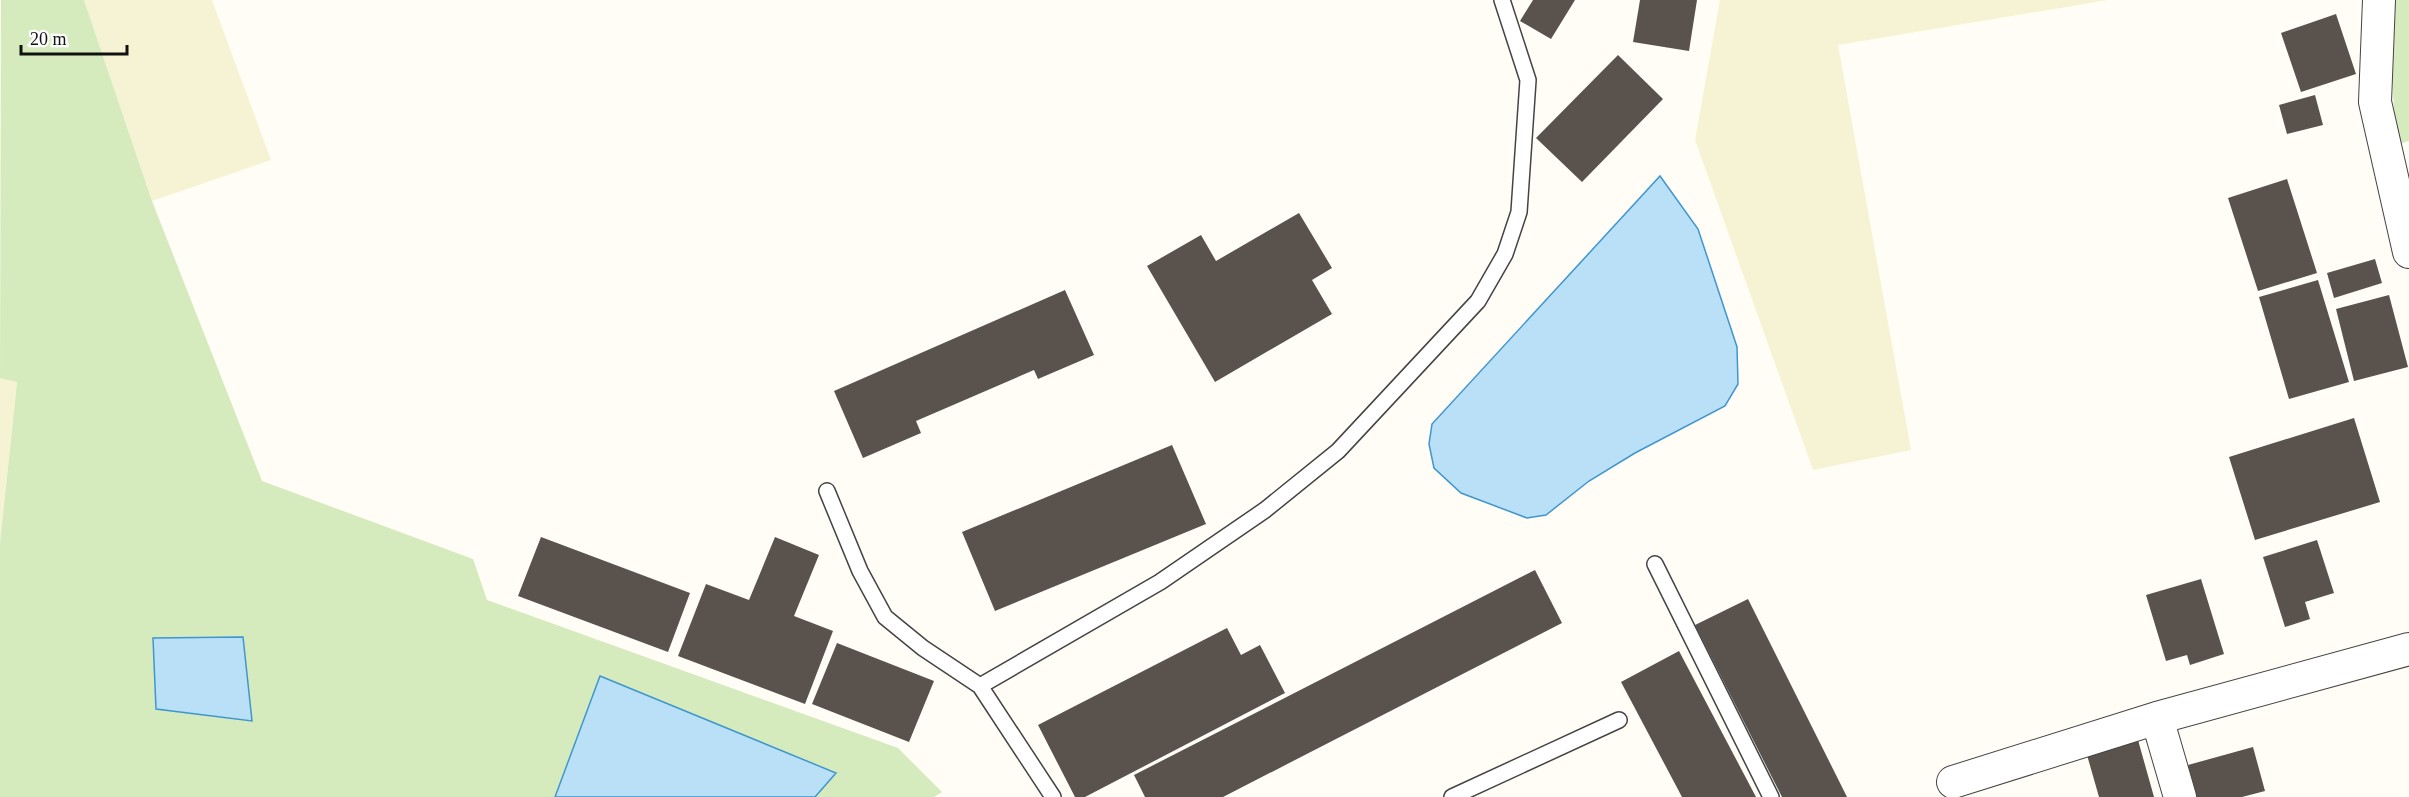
<svg xmlns="http://www.w3.org/2000/svg" width="2409" height="797" viewBox="0 0 2409 797" font-family="'Times New Roman',serif">
<rect width="100%" height="100%" fill="#fffdf5"/>
<path fill="#f6f3d4" d="M84 0H212L271 160 152 201Z
M1720 0H2108L1838 45 1911 450 1813 470 1695 140Z
M0 378 17 381 0 543Z"/>
<path fill="#d5ebbd" d="M1 0H84L152 201 262 481 473 559 487 600 898 748 942 792 934 797H815L836 773 600 676 555 797H0V543L17 382 0 378Z
M2394 0H2409V141L2396 145 2392 74Z"/>
<path fill="#b9e0f7" stroke="#3f96cf" stroke-width="1.5" d="M1660 176 1698 229 1737 347 1738 384 1725 406 1635 453 1589 481 1546 515 1527 518 1461 493 1434 468 1429 444 1432 424Z
M243 637 252 721 156 709 153 638Z
M600 676 836 773 815 797H555Z"/>
<path fill="#5a524d" d="M1533 0H1575L1551 39 1520 21Z
M1640 0H1697L1689 51 1633 42Z
M2336 14 2356 74 2301 92 2281 33Z
M1618 55 1663 99 1582 182 1536 138Z
M2315 95 2323 125 2287 134 2279 105Z
M2287 179 2317 273 2258 291 2228 198Z
M1299 213 1332 268 1312 280 1332 314 1215 382 1147 266 1201 235 1216 261Z
M2375 259 2382 283 2334 298 2327 273Z
M2318 280 2349 382 2289 399 2259 297Z
M1065 290 1094 355 1038 379 1034 370 916 421 921 433 863 458 834 391Z
M2389 295 2408 367 2354 381 2336 309Z
M2354 418 2380 502 2255 540 2229 457Z
M1172 445 1206 524 995 611 962 532Z
M541 537 690 593 668 652 518 596Z
M775 537 819 555 794 616 833 631 805 704 678 656 706 584 749 600Z
M2317 540 2334 593 2305 602 2310 619 2285 627 2263 557Z
M1535 570 1562 623 1223 797H1145L1134 775Z
M2201 579 2224 654 2190 665 2187 655 2166 661 2146 595Z
M1748 599 1847 797H1782L1695 625Z
M1227 628 1241 655 1260 645 1285 693 1085 797H1075L1038 725Z
M837 643 934 681 909 742 812 704Z
M1679 651 1756 797H1682L1621 682Z
M2138 740 2154 797H2099L2087 755Z
M2253 747 2265 791 2242 797H2197L2188 765Z"/>
<g fill="none" stroke-linecap="round" stroke-linejoin="round">
<g stroke="#444" stroke-width="18">
<path id="lane" d="M827 491 860 571 885 617 923 648 980 686 1053 797
M1655 564 1771 797
M980 686 1160 582 1265 510 1338 451 1478 301 1505 254 1519 212 1528 80 1502 0
M1452 797 1619 720"/>
</g>
<g stroke="#444" stroke-width="34">
<path id="street" d="M2379 0 2375 102 2409 252
M2157 718 2180 797
M1953 782 2157 718 2409 649"/>
</g>
<use href="#lane" stroke="#fff" stroke-width="15"/>
<use href="#street" stroke="#fff" stroke-width="32"/>
</g>
<path d="M21 45v9h106v-9" fill="none" stroke="#111111" stroke-width="3"/>
<text x="30" y="45" font-size="18" fill="#111111" stroke="#ffffff" stroke-width="4.5" paint-order="stroke">20 m</text>
</svg>
